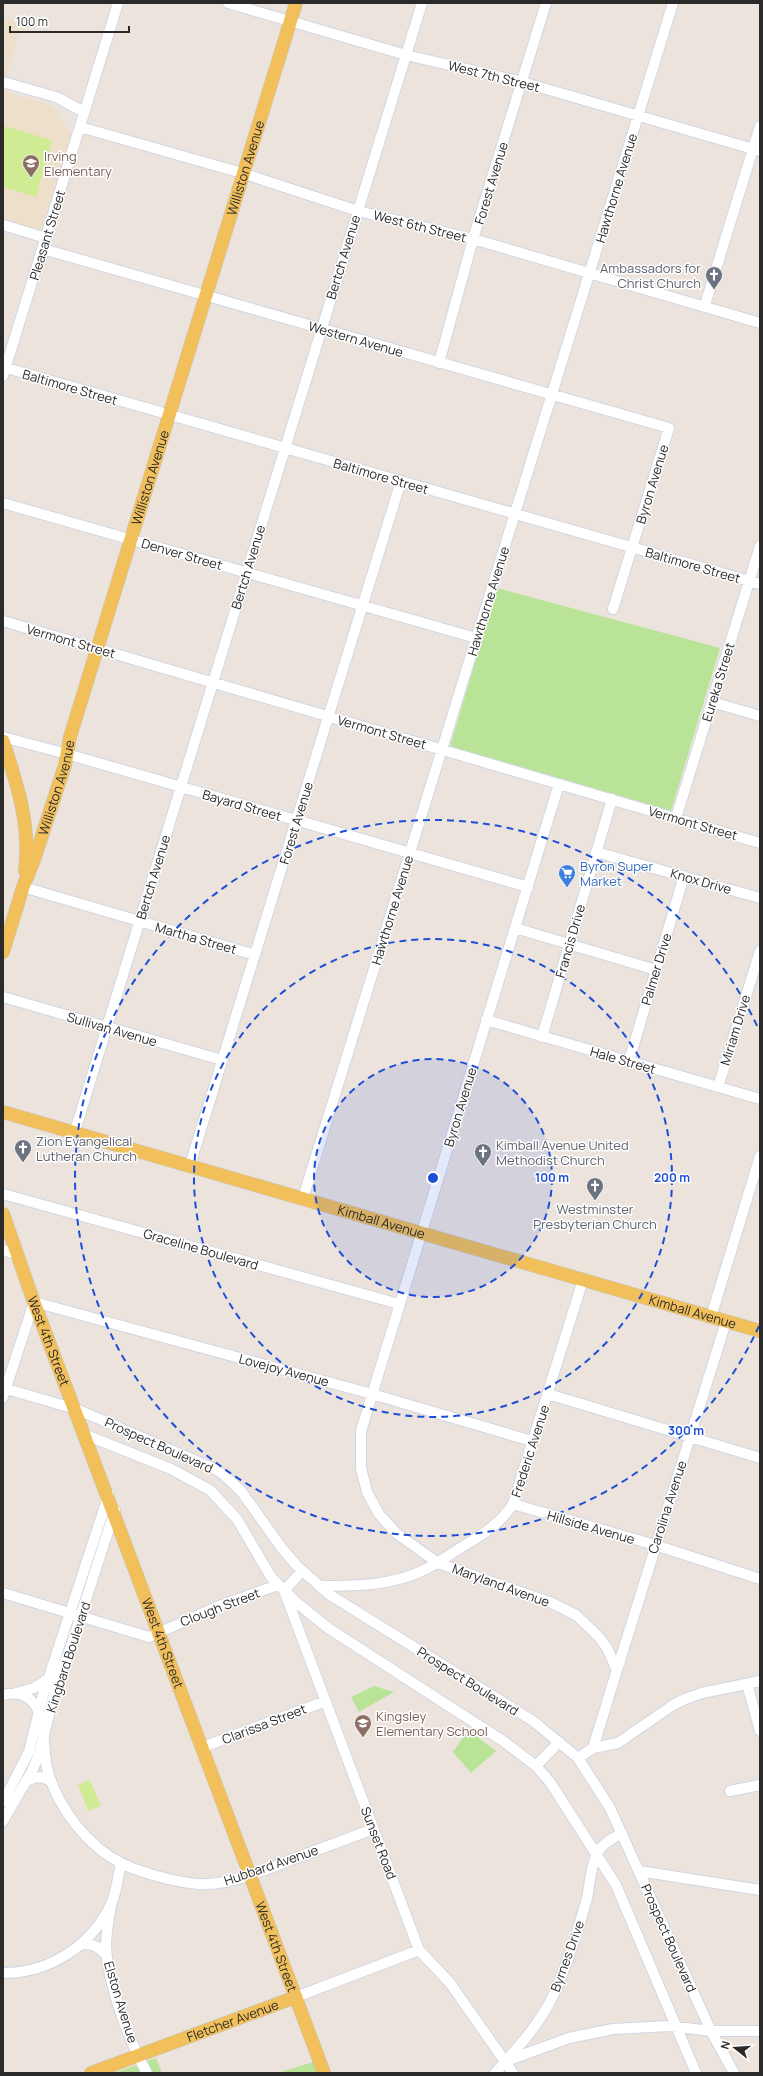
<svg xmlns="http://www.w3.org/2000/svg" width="763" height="2076" viewBox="0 0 763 2076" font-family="Manrope,sans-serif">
<rect width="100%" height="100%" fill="#ece4dc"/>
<path fill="#eedfcb" d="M3 17 21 23 3 90Z
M3 91 52 105 72 137 43 231 3 220Z"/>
<path fill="#b9e498" d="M497 588 720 648 671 811 450 747Z
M374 1686 394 1692 359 1712 351 1697Z
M468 1730 496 1751 471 1773 453 1752Z
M156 2058 162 2073H114Z
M313 2062 317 2073H278Z"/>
<path fill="#cfeb93" d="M3 126 52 140 36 197 3 187Z
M90 1780 101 1806 88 1811 78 1785Z"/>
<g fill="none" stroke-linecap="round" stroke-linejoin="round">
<g stroke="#d1d6e3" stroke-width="12">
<path id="minor" d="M228 3 406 55 522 82 760 151
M3 82 56 97 84 112
M80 127 242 173 358 211 473 239 760 323
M3 225 46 238
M43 249 669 428 613 609
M705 305 760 126
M439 363 473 239 546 3
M3 367 760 584
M3 376 118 3
M3 503 476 638
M3 621 760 843
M712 702 760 716
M3 737 67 754 528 887
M559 784 361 1431V1468L367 1492 379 1514 396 1533 438 1563 552 1603 576 1615 599 1637 607 1648 617 1670 593 1748
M676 818 760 546
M596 852 760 898
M23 887 255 955
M515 928 656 970
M3 997 222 1060
M486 1020 760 1099
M542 1037 612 799
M629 1061 684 876
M718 1087 760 951
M75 1131 422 3
M190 1165 401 481
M3 1194 399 1304
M303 1198 673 3
M3 1250 18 1255
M711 1317 760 1156
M3 1388 76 1409 215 1469 225 1476 241 1491 281 1547 297 1566 330 1595 533 1721 578 1758 610 1808 711 2031 734 2073
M548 1394 760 1458
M3 1397 34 1302 372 1394 532 1441
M86 1435 171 1469 210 1490 237 1519 271 1577 296 1602 328 1628 503 1741 536 1766 550 1782 616 1885 696 2073
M513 1504 655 1545 760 1579
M319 1586C356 1586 392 1586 426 1569 439 1563 450 1554 462 1547 482 1535 500 1524 513 1504L583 1280
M284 1591 302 1571
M3 1593 149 1637 219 1606 278 1585
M285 1593 419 1950 450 1983 513 2073
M617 1670 726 1322
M747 1684 760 1731
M16 1693 34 1688 48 1679
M3 1695C16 1692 27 1693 35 1705 47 1723 42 1752 48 1772 59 1809 88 1847 123 1864 137 1871 153 1875 168 1879 181 1882 195 1885 207 1884 236 1883 262 1871 288 1861 316 1850 345 1840 373 1829
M203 1747 326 1701
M578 1758 593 1748 618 1743 673 1705 685 1699 702 1693 760 1681
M536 1766 559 1742
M26 1781C36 1777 42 1775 51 1782
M730 1791 760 1785
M3 1802 29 1752 43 1695 109 1494
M3 1821 32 1771 39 1755 58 1678 68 1655 115 1510
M639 1871 760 1890
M112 1901C109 1916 106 1931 106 1947 108 1984 129 2041 147 2073
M82 1944C94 1944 100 1947 107 1956
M3 1973C50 1973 93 1945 112 1902 117 1890 118 1876 121 1863
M296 1997 419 1950
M509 2060 569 2038 613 2029 669 2026 711 2031H760
M495 2073C517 2049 539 2025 553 1996 567 1965 578 1931 587 1898 590 1885 590 1867 597 1854 602 1843 612 1839 622 1833"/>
</g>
<g stroke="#c3c3c3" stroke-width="14">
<g id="major">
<path d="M3 741C17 784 31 825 25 871"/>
<path id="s1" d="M3 952 23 887 34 860 65 765 70 737 296 3"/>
<path id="s2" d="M3 1112 760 1331"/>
<path id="s3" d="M3 1214C14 1244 24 1275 35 1305 133 1561 228 1817 324 2073"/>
<path id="s4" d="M91 2073 296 1997"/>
</g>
</g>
<use href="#minor" stroke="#fff" stroke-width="10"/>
<use href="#major" stroke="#f2c05b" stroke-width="13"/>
</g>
<circle cx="433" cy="1178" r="119" fill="#1d4ed8" fill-opacity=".12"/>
<g fill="none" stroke="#1d4ed8" stroke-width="2" stroke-dasharray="7 5">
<circle cx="433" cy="1178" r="119"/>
<circle cx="433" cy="1178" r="239"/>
<path d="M759 1326A358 358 0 1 1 759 1030"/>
</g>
<defs>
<g id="school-pin" transform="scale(0.9)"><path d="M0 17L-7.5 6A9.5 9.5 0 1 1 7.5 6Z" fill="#8d6e63" stroke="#fff"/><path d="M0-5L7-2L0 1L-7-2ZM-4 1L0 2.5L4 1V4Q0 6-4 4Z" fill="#fff"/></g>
<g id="church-pin" transform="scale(0.9)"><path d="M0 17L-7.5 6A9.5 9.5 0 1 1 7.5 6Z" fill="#6b7280" stroke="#fff"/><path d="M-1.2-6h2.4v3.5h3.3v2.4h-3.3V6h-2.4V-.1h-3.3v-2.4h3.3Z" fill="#fff"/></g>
<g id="supermarket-pin" transform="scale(0.9)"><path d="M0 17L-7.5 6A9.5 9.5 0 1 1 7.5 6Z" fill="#3f7fe0" stroke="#fff"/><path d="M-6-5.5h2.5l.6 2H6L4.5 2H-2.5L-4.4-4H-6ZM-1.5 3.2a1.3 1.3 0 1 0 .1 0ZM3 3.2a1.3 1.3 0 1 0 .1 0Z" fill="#fff"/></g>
</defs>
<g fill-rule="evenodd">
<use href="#school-pin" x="31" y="163"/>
<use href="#church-pin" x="714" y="275"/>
<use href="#supermarket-pin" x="567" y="873"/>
<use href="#church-pin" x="23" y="1148"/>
<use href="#church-pin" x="483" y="1152"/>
<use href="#church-pin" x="595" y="1186"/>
<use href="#school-pin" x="363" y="1723"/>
</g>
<g text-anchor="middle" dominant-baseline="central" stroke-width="3" stroke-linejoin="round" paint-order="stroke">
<g font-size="13" fill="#2a2a2a" stroke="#fff">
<text transform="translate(494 76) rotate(14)">West 7th Street</text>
<text stroke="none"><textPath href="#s1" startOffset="821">Williston Avenue</textPath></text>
<text transform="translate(491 183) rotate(-73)">Forest Avenue</text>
<text transform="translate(616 188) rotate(-73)">Hawthorne Avenue</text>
<text transform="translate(420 226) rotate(14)">West 6th Street</text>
<text transform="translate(47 235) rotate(-73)">Pleasant Street</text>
<text transform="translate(343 257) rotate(-73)">Bertch Avenue</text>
<text transform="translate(356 339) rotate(16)">Western Avenue</text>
<text transform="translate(70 387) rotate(16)">Baltimore Street</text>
<text transform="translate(381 476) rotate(16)">Baltimore Street</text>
<text stroke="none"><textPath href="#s1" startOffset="497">Williston Avenue</textPath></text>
<text transform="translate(652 484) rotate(-73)">Byron Avenue</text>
<text transform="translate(182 554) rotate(16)">Denver Street</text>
<text transform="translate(693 565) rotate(16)">Baltimore Street</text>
<text transform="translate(248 567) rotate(-73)">Bertch Avenue</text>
<text transform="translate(488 601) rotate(-73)">Hawthorne Avenue</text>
<text transform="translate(71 641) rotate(16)">Vermont Street</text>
<text transform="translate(718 682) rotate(-73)">Eureka Street</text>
<text transform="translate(382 732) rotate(16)">Vermont Street</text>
<text stroke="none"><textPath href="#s1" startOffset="173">Williston Avenue</textPath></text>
<text transform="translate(242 805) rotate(16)">Bayard Street</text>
<text transform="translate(296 823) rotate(-73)">Forest Avenue</text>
<text transform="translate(693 823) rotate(16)">Vermont Street</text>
<text transform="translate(153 877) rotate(-73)">Bertch Avenue</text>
<text transform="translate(701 881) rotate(16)">Knox Drive</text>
<text transform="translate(392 910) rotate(-73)">Hawthorne Avenue</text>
<text transform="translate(196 938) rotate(16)">Martha Street</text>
<text transform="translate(570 941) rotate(-74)">Francis Drive</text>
<text transform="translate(656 969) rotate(-73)">Palmer Drive</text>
<text transform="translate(112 1029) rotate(16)">Sullivan Avenue</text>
<text transform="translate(735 1030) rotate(-73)">Miriam Drive</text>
<text transform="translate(623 1060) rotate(16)">Hale Street</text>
<text transform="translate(460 1107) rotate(-73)">Byron Avenue</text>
<text stroke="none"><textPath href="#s2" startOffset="394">Kimball Avenue</textPath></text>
<text transform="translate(201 1249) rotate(16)">Graceline Boulevard</text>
<text stroke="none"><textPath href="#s2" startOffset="718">Kimball Avenue</textPath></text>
<text stroke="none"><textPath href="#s3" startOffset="135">West 4th Street</textPath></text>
<text transform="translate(284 1370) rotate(15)">Lovejoy Avenue</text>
<text transform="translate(159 1445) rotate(24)">Prospect Boulevard</text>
<text transform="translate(530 1451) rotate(-72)">Frederic Avenue</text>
<text transform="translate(667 1507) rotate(-72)">Carolina Avenue</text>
<text transform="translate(591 1527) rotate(16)">Hillside Avenue</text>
<text transform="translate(501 1585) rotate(20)">Maryland Avenue</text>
<text transform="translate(220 1607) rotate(-21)">Clough Street</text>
<text stroke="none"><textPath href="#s3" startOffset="458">West 4th Street</textPath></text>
<text transform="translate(68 1657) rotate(-72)">Kingbard Boulevard</text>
<text transform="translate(468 1681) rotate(32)">Prospect Boulevard</text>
<text transform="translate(264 1724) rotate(-21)">Clarissa Street</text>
<text transform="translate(379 1843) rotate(69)">Sunset Road</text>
<text transform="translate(271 1865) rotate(-19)">Hubbard Avenue</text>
<text transform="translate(669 1938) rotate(66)">Prospect Boulevard</text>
<text stroke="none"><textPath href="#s3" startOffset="782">West 4th Street</textPath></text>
<text transform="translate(567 1956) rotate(-70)">Byrnes Drive</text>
<text transform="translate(121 2002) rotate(73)">Elston Avenue</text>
<text stroke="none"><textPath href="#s4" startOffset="151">Fletcher Avenue</textPath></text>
</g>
<g font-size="13" fill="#785e54" stroke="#fff" text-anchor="start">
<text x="44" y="156">Irving<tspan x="44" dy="15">Elementary</tspan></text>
<text x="376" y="1716">Kingsley<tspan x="376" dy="15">Elementary School</tspan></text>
</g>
<g font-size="13" fill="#5b616d" stroke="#fff" text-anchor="start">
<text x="701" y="268" text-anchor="end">Ambassadors for<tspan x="701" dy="15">Christ Church</tspan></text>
<text x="36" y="1141">Zion Evangelical<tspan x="36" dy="15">Lutheran Church</tspan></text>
<text x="496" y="1145">Kimball Avenue United<tspan x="496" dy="15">Methodist Church</tspan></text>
<text x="595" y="1209" text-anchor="middle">Westminster<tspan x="595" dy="15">Presbyterian Church</tspan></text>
</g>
<g font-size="13" fill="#366cbe" stroke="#fff" text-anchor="start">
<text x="580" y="866">Byron Super<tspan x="580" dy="15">Market</tspan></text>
</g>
</g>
<circle cx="433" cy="1178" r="6" fill="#1d4ed8" stroke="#fff" stroke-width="2"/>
<g font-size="12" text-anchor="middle" font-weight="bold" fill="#1d4ed8" stroke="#fff" stroke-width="3" stroke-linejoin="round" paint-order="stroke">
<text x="552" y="1182">100 m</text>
<text x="672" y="1182">200 m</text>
<text x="686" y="1435">300 m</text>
</g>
<rect width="763" height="2076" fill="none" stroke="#2a2a2a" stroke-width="8"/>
<g transform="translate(735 2048) rotate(287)" stroke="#ffffff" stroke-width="3" paint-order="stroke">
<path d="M0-3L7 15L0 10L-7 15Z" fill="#2a2a2a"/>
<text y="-6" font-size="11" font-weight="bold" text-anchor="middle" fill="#2a2a2a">N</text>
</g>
<path d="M10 26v6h119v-6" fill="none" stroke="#2a2a2a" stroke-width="2"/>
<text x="16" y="26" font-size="12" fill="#2a2a2a" stroke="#ffffff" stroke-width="3" paint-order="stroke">100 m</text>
</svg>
